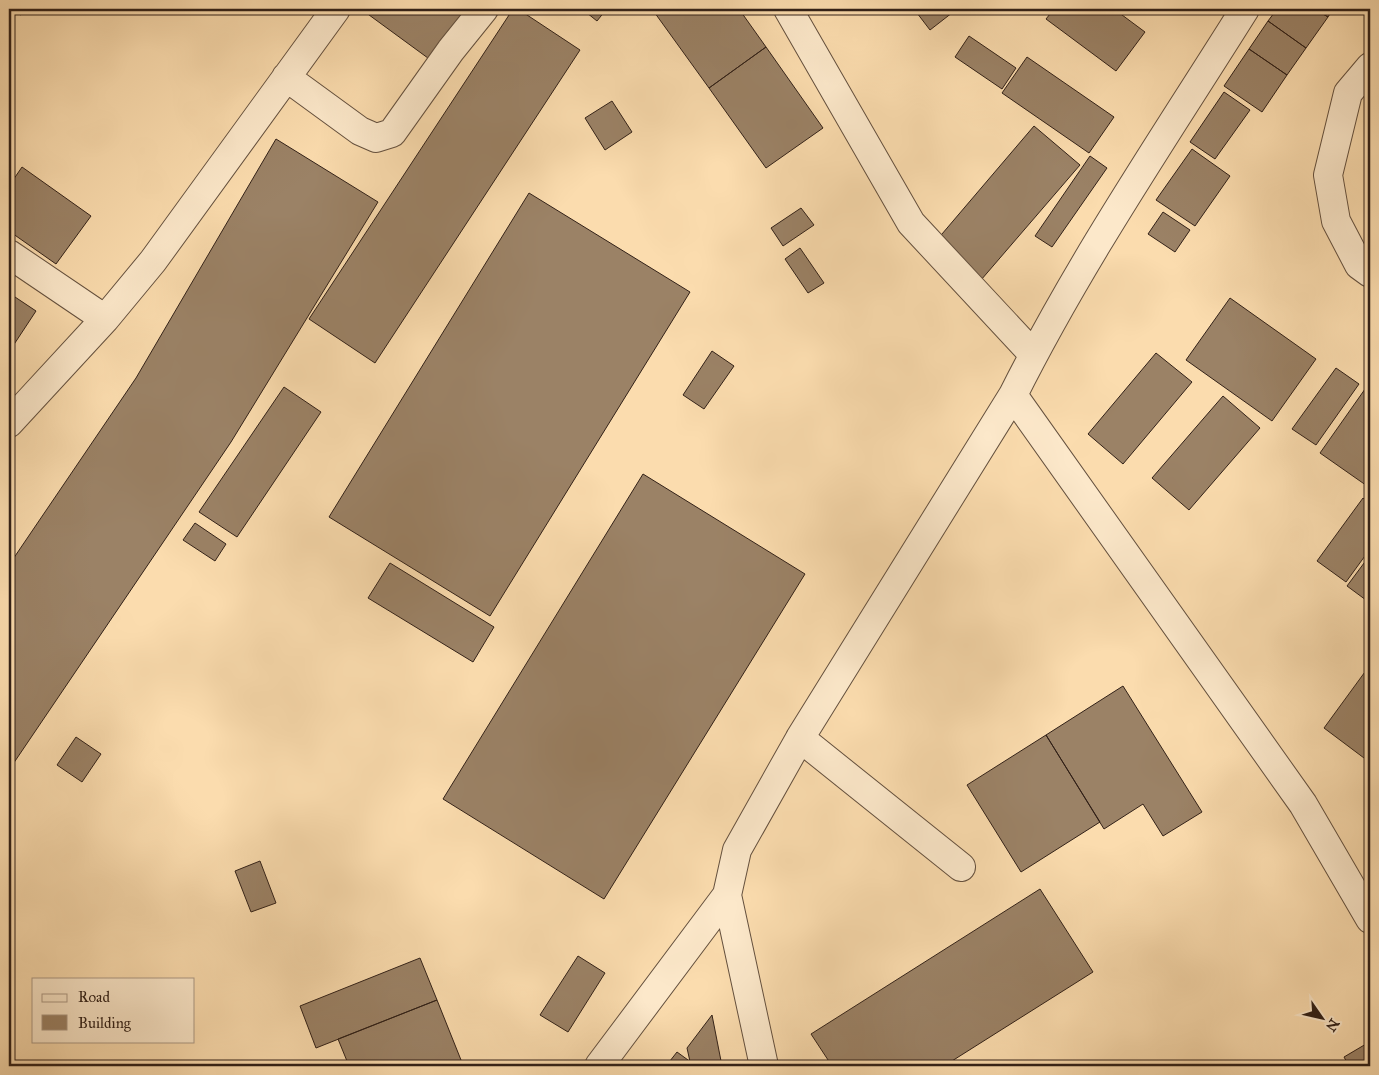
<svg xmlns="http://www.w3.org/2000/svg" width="1379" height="1075" viewBox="0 0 1379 1075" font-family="'IM FELL Great Primer',serif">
<rect width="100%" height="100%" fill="#fbdcae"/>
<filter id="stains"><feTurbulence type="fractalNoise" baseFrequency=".004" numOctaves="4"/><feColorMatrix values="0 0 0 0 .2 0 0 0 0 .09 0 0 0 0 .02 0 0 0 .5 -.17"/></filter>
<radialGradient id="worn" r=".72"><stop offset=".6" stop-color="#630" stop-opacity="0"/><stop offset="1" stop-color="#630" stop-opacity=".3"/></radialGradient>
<path fill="#9b8266" stroke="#322118" d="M10 9H24L21 15Z
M368 9H470L432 61 365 12Z
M513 9H518L580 50 375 363 309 319Z
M582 9H602L605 11 597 21Z
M652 9H739L766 47 709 88Z
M923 9H957L930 30 917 13Z
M1054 9H1114L1145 32 1116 71 1046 19Z
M1277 9H1315L1328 17 1306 48 1268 21Z
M1315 9H1333L1328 17Z
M1268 21 1306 48 1287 75 1249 49Z
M969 36 1016 68 1002 89 955 57Z
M766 47 823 128 766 168 709 88Z
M1249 49 1287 75 1262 112 1224 86Z
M1027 57 1114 117 1089 153 1002 93Z
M1224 92 1250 110 1215 159 1190 142Z
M612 101 632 132 605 150 585 118Z
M1034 126 1080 165 981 280 936 241Z
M276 139 378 202 231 442 9 770V565L136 378Z
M1192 149 1230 176 1195 226 1156 200Z
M1090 156 1107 168 1052 247 1035 236Z
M22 167 91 216 56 264 9 231V186Z
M529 193 690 292 490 616 329 517Z
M801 208 814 225 783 246 771 228Z
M1163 212 1190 230 1175 252 1148 234Z
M800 248 824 283 808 293 785 259Z
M9 293 36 311 9 352Z
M1230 298 1316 359 1272 421 1186 360Z
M712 351 734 366 704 409 683 395Z
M1156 353 1192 382 1123 464 1088 434Z
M1336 368 1359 384 1316 445 1292 429Z
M1370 382V488L1320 453Z
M284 387 321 412 237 537 199 512Z
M1223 396 1260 428 1189 510 1152 478Z
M643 474 805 574 604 899 443 799Z
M1363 498 1370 504V549L1346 582 1317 561Z
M195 523 226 544 215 561 183 540Z
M1370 555V603L1347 586Z
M390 563 494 627 473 662 368 598Z
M1370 665V758L1368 761 1324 728Z
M1123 686 1202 812 1163 836 1143 804 1104 829 1046 735Z
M1046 735 1100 822 1021 872 967 785Z
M76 737 101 754 82 782 57 765Z
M260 861 276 903 251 912 235 871Z
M1040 889 1093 972 944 1066H832L811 1034Z
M578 956 605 973 568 1032 540 1015Z
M420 958 437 1000 316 1048 300 1006Z
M437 1000 463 1065 349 1066 338 1039Z
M712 1015 722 1066H691L687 1048Z
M1366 1044 1370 1050V1066H1349L1344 1057Z
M677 1052 688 1060 683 1066H666Z"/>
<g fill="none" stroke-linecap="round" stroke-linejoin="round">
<g stroke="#64503e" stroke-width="30">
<path id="minor" d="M788 9 911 223 1033 354
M1370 67 1348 93 1328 175 1336 221 1359 265 1370 273
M286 77 360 131 376 138 392 133 451 50 484 9
M9 254 105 319
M1013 395 1303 804 1370 919
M9 423 105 319 153 261 336 9
M800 738 961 867
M599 1066 727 895
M764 1066 727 895 737 850 800 738 1013 395C1080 261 1166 135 1245 9"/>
</g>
<use href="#minor" stroke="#fce8ca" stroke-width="28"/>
</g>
<rect width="1379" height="1075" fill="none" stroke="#fbdcae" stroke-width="30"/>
<rect x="10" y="10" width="1359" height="1055" fill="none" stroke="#322118" stroke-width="2.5"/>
<rect x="15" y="15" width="1349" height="1045" fill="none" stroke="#322118"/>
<rect x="32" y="978" width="162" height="65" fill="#fce8ca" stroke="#ab9883"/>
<rect x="42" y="994" width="25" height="8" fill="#fce8ca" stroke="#ab9883"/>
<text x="78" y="1002" font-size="15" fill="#322118">Road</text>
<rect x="42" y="1015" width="25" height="15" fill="#9b8266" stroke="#ab9883"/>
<text x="78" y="1028" font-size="15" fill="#322118">Building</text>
<g transform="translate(1322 1018) rotate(124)" stroke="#fce8ca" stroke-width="4" paint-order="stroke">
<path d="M0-4L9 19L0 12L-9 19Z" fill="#322118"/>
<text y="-8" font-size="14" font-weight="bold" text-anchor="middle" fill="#322118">N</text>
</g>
<rect width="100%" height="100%" filter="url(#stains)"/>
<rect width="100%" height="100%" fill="url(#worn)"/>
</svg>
